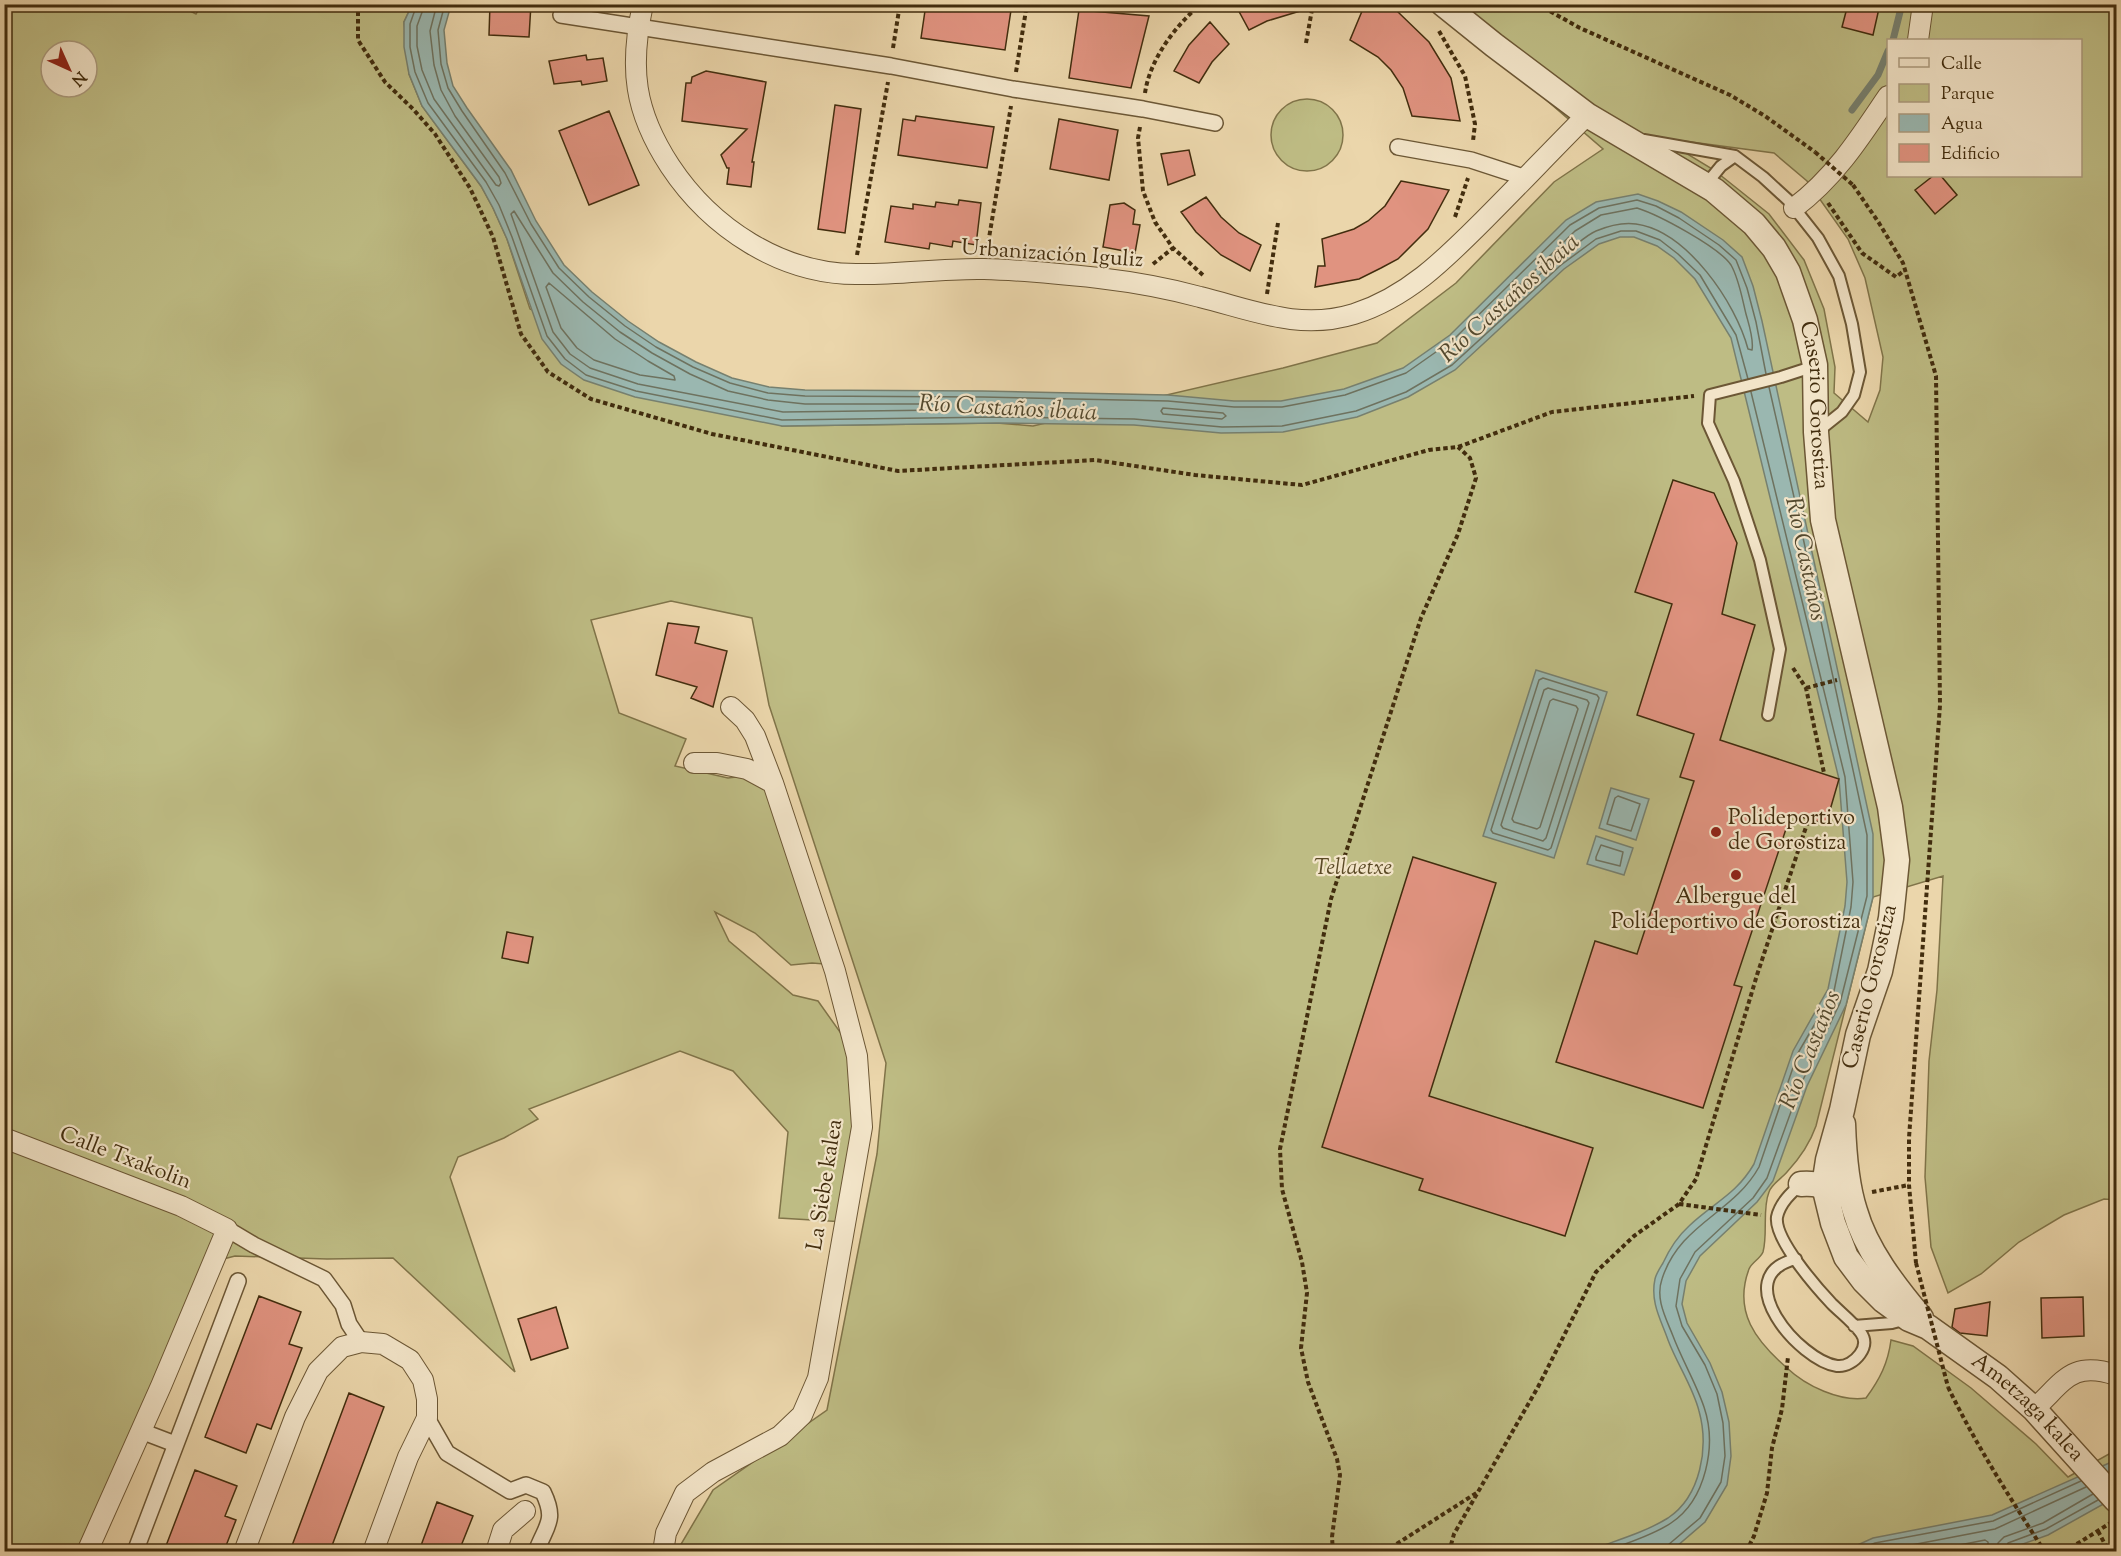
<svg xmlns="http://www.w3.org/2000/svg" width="2121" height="1556" viewBox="0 0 2121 1556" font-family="'Sorts Mill Goudy',serif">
<rect width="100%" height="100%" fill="#ebd6ab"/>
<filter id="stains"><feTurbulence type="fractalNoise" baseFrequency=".00333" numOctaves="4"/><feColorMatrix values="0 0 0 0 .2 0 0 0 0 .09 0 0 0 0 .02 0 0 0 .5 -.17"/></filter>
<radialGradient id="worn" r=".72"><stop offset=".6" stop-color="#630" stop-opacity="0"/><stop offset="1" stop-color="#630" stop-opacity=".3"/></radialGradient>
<path fill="#bebc84" stroke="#807449" stroke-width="1.5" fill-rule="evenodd" d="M176 4 196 14 202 4 412 5 404 22 409 74 422 106 481 186 493 208 507 239 530 309 782 426 997 423 1033 426 1283 368 1377 343 1456 283 1554 182 1603 149 1486 48 1425 5H2116V1200L2104 1199 2064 1215 2019 1242 1981 1274 1948 1293 1931 1247 1925 1177 1929 1061 1937 990 1943 876 1873 897 1816 1126C1810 1143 1800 1158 1787 1172 1782 1178 1771 1185 1769 1192 1762 1209 1768 1234 1763 1252 1760 1259 1752 1262 1749 1269 1733 1312 1756 1341 1787 1368 1806 1386 1840 1402 1866 1398 1880 1379 1888 1363 1891 1340L1913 1346 1971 1388 2036 1444 2068 1477 2116 1450V1551H677L713 1490 827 1410 877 1154 886 1063 769 705 752 618 671 601 591 620 619 713 686 739 675 766 728 778 744 776 766 791 824 964 812 963 791 965 755 933 715 912 729 941 793 995 818 1001 857 1056 845 1222 779 1218 788 1132 733 1071 680 1051 529 1109 538 1119 504 1138 458 1157 450 1177 515 1372 393 1258 327 1259 235 1256 204 1264 81 1551 5 1552V5ZM1888 40H2080V176H1888ZM51 51H87V87H51ZM1661 138 1774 153 1807 181 1848 239 1865 278 1883 357 1880 390 1868 422 1834 393 1835 367 1824 309 1804 260 1769 214 1714 170Z
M1271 135a36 36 0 1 1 72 0a36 36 0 1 1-72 0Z"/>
<path fill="#9ab7b0" stroke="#77806f" stroke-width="1.5" d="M412 5H451L444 30 447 63 453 86 467 108 511 170 536 221 564 265 592 292 628 321 659 342 696 362 732 378 769 387 805 390 982 391 1168 395 1234 401H1281L1344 389 1403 368 1450 335 1566 220 1596 202 1638 194 1658 201 1681 212 1723 240 1742 257 1753 286 1762 321 1873 834V897L1846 1005 1807 1086 1773 1181 1757 1202 1700 1256 1686 1281 1682 1304 1687 1323 1710 1363 1722 1392 1729 1422 1731 1456 1727 1485 1705 1522 1677 1546 1667 1551H1588C1614 1541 1644 1533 1668 1518 1701 1496 1709 1447 1699 1411 1693 1387 1677 1364 1668 1340 1661 1320 1650 1302 1655 1279 1656 1274 1660 1268 1663 1263 1669 1250 1678 1236 1689 1226 1713 1203 1736 1195 1754 1164L1793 1051 1828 989 1845 906 1847 882 1839 779 1731 338 1695 279 1674 258 1657 246 1634 237H1620L1599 244 1564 269 1455 370 1408 397 1357 417 1283 432 1221 433 1134 425 997 423 782 426 635 397 584 380 561 364 542 339 507 239 493 208 481 186 422 106 409 74 404 47V22Z
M1536 670 1607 692 1554 858 1483 836Z
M1611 788 1649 799 1636 840 1599 828Z
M1596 836 1633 848 1624 875 1587 864Z
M2116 1460V1497L2048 1535 2006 1550 1842 1552 1873 1538 1992 1515Z"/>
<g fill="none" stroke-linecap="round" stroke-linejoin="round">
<path stroke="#6e725f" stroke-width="1.5" d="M417 4 410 24V47L415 72 428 103 486 182 499 205 512 237 547 336 565 359 586 375 636 391 782 420 998 417 1134 419 1222 427 1282 426 1356 411 1406 392 1452 365 1561 265 1596 239 1621 231H1636L1660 240 1678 254 1700 275 1736 335 1748 379
M425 4 417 26V46L422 70 434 99 496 185 499 186 501 183 499 177 455 116 441 90 434 65 430 31 437 4
M445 4 438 30 441 64 448 88 462 111 505 173 531 224 559 268 589 297 625 326 656 347 693 367 730 383 768 393 805 396 982 397 1168 401 1234 407H1282L1345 395 1406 373 1453 340 1570 225 1599 208 1637 200 1656 206 1679 218 1719 245 1736 260 1747 288 1756 322 1766 374
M1637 208C1659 215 1719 247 1731 265 1739 279 1742 298 1746 314 1749 325 1754 339 1752 350L1748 349C1736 303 1687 231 1636 224 1622 222 1608 226 1596 231 1589 234 1583 239 1577 244 1555 259 1537 277 1518 295H1513L1514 291 1575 231 1601 215Z
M514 211 553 273 583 302 620 332 652 353 690 374 728 391 768 400 805 404H943L945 408 943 410 783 412 638 384 590 368 570 354 553 332 511 214Z
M549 283 615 339 648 361 674 376 675 380 640 375 594 360 577 348 561 328 546 287Z
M1163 408 1223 413 1226 416 1222 419 1163 414 1161 411Z
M1543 678 1597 695 1599 698 1551 848 1548 850 1493 833 1491 830 1539 680Z
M1548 688 1587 700 1589 703 1546 838 1543 841 1503 828 1501 825 1544 690Z
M1553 699 1576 706 1578 709 1540 827 1537 829 1514 822 1512 819 1550 701Z
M1618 796 1640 804 1631 831 1607 824 1615 798Z
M1601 845 1623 852 1620 866 1596 860V857Z
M1604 1552C1626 1543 1652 1536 1671 1523 1706 1500 1717 1445 1704 1407 1696 1383 1682 1360 1673 1336 1666 1318 1655 1299 1662 1279 1680 1223 1733 1214 1759 1167L1798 1053 1834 991 1851 907 1853 882 1845 777 1751 392
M1666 1552 1668 1545 1700 1518 1721 1482 1725 1456 1723 1423 1717 1394 1705 1365 1682 1326 1676 1306 1680 1279 1695 1252 1753 1198 1767 1178 1801 1084 1840 1003 1867 896V835L1799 519 1769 387
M1854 1552 1875 1543 1993 1521 2081 1481
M1875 1552 1995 1529 2086 1487
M1924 1552 1985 1540 1988 1542V1552
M1997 1552 1998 1543 2004 1537 2043 1523 2093 1494
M2004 1552 2008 1543 2046 1529 2098 1500"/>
<path stroke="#77806f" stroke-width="7" d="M1893 40 1902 4
M1852 110 1878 75 1888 51"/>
</g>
<path fill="#e09380" stroke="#422d0e" stroke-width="1.5" d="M490 4H531L529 37 489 35Z
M926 4H973L1011 10 1005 50 921 38Z
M1235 4H1306L1307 9 1267 21 1249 30Z
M1365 4H1384L1397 11 1429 42 1451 78 1460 121 1412 116 1403 88 1391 70 1378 57 1350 40Z
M1848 4H1880L1873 35 1842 27Z
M1079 10 1149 16 1131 88 1069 78Z
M1210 22 1229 44 1212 62 1199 83 1174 71 1189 45Z
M586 55 587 60 603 58 607 81 582 85 581 81 554 84 549 61Z
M706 71 766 82 752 162H754L751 187 727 184 729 168H727L721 155 747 129 682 121 686 83H691L692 77Z
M835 105 861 109 845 233 818 229Z
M609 111 639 185 589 205 559 131Z
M916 116 994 127 987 168 898 155 903 119 915 121Z
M1059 119 1118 130 1109 180 1050 169Z
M1189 150 1195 175 1168 185 1161 154Z
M1933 176H1941L1957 195 1935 214 1915 190Z
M1401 181 1449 190 1428 229 1398 259 1381 268 1359 279 1315 287 1318 266H1325L1322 239 1354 229 1368 221 1385 206Z
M1206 197 1221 217 1239 233 1261 245 1250 271 1221 255 1196 232 1181 212Z
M959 200 981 203 976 245 953 241 952 247 930 243 929 249 885 242 891 206 913 209V204L935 207 936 202 958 205Z
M1124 203 1135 210 1133 224 1140 225 1135 253 1103 247 1110 205Z
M1673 480 1714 493 1737 543 1722 614 1755 625 1720 740 1839 779 1826 824 1791 814 1734 985 1742 987 1703 1108 1556 1062 1595 941 1637 954 1694 781 1680 777 1694 734 1637 715 1672 604 1635 592Z
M668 623 699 627 695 643 727 651 713 707 691 698 697 687 656 675Z
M1413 857 1496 883 1429 1096 1593 1148 1565 1236 1419 1190 1423 1179 1322 1147Z
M507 932 533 937 528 963 502 958Z
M259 1296 301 1312 289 1344 302 1348 271 1429 257 1424 246 1453 205 1437Z
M2083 1297 2084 1336 2042 1338 2041 1298Z
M1990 1302 1987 1336 1960 1333 1952 1327 1955 1309Z
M556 1307 568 1348 531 1360 518 1319Z
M349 1393 384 1407 330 1551H290Z
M195 1470 237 1486 225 1516 236 1520 224 1551H164Z
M437 1502 473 1516 459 1551H419Z"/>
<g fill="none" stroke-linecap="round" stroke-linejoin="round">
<g stroke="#6c5735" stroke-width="14">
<path id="service" d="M1644 140 1735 156 1763 177 1788 200 1818 238 1839 276 1852 324 1860 372 1854 395 1842 412 1817 432
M1714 187 1712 177 1721 166 1735 156
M1768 715 1780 649 1760 560 1734 481 1708 423 1710 395 1781 377 1815 366
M1796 1259C1726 1276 1800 1361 1837 1366 1846 1367 1855 1361 1860 1354 1865 1347 1866 1340 1861 1333 1853 1322 1841 1313 1832 1304 1816 1287 1774 1239 1777 1217 1780 1203 1791 1193 1801 1184
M1854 1326 1892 1323 1907 1319"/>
</g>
<g stroke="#6c5735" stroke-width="18">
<path id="pedestrian" d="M561 15 891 66 1013 89 1143 109 1215 123
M1398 147 1471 160 1526 178
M227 1229 254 1245 324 1279 343 1305 349 1324 361 1342
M427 1418 447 1453 510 1491 526 1485 543 1492C557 1521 546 1525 536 1552
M141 1431 175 1444
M135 1552 238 1281"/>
</g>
<g stroke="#6c5735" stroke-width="22">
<path id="minor" d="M643 4C629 68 634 111 670 166 711 228 781 274 856 274 899 275 941 268 984 269 1022 270 1061 274 1099 278 1133 282 1167 288 1200 297 1253 310 1299 331 1354 314 1408 297 1446 258 1485 219 1520 184 1553 149 1587 115
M1918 40 1923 4
M1794 208C1835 177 1860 138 1888 96
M694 763H717L747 769 773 783
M4 1138 181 1206 227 1229 161 1386 87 1552
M2034 1409C2064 1382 2071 1360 2116 1375
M244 1552 295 1417 318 1371 342 1347 361 1342 383 1344 410 1360 423 1380 427 1399V1418L408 1457 373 1552
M496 1552 503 1530 525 1511
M663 1552 666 1533 685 1493 713 1472 780 1436 802 1415 818 1378 862 1127 857 1056 835 971 773 783 755 736 745 720 731 707"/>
</g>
<g stroke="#6c5735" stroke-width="27">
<g id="tertiary">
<path id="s1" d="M1443 4 1494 45 1587 115 1714 190 1754 224 1774 248 1788 272 1805 320 1815 365 1816 432 1823 520 1890 807 1897 860 1891 918 1880 971 1858 1035 1842 1110 1828 1160 1824 1186 1833 1223 1846 1257 1864 1281 1883 1300 1909 1319 1928 1327 1998 1377 2034 1409 2116 1500"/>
<path d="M1843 1124C1844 1153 1846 1184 1855 1211 1866 1250 1895 1287 1921 1318"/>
<path d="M1801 1184C1815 1183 1826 1185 1836 1195"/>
</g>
</g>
<path stroke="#422d0e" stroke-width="4" stroke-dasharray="4.5 3" stroke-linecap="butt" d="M358 4V40L385 82 413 109 435 134 470 188 493 237 521 334 548 372 591 399 712 434 898 471 1095 460 1195 475 1302 485 1429 450 1458 447 1552 412 1694 396
M1537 4 1580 28 1730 95 1765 116 1815 152
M1439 31 1465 76 1475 124 1473 141
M1306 43 1313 4
M893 48 900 4
M1016 72 1027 4
M1145 93C1150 59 1175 26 1201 4
M1140 127 1138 138 1143 191 1155 222 1173 248 1203 275
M1853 185 1879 223 1903 263 1936 376 1940 705 1909 1138V1185L1916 1263
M1828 203 1862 253 1896 277 1905 270
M1455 217 1468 178
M987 250 1011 106
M857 255 888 82
M1153 264 1173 248
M1267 294 1278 223
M1793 668 1806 688 1824 773
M1806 688 1837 680
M1872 1192 1909 1185
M1679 1204 1761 1215
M1948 1387C1976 1445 2010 1498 2045 1552
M2098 1531 2109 1552
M1333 1552 1332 1537 1340 1475 1337 1459 1308 1382 1301 1348 1307 1293 1302 1262 1282 1189 1280 1149 1331 899 1421 618 1458 534 1476 478 1470 458 1458 447
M1384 1552 1478 1492
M1449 1552 1454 1534 1538 1387 1596 1272 1634 1236 1679 1204 1696 1179 1757 975 1808 821
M1746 1552 1754 1536 1767 1493 1772 1448 1782 1409 1788 1357
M2064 1552 2112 1522"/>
<use href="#service" stroke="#f2e4c8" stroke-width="10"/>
<use href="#pedestrian" stroke="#f2e4c8" stroke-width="15"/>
<use href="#minor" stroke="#f2e4c8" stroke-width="20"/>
<use href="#tertiary" stroke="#f2e4c8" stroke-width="24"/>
<path stroke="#422d0e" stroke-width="4" stroke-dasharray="4.5 3" stroke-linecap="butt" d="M1815 152 1853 185
M1916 1263 1948 1387"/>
</g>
<g fill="#8f2418" stroke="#f2e4c8" stroke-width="2">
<circle cx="1716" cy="832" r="6"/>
<circle cx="1736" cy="875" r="6"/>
</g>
<g text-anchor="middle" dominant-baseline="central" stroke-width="4.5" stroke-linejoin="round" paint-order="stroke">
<g font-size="22" fill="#422d0e" stroke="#f2e4c8">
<text transform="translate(1052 255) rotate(4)">Urbanización Iguliz</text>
<text stroke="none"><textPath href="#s1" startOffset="578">Caserio Gorostiza</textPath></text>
<text transform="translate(1871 987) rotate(-76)">Caserio Gorostiza</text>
<text transform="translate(125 1159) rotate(21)">Calle Txakolin</text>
<text transform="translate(826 1185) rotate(-81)">La Siebe kalea</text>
<text stroke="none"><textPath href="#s1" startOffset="1689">Ametzaga kalea</textPath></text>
</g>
<g font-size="22" fill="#422d0e" stroke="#f2e4c8" text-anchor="start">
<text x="1728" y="819">Polideportivo<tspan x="1728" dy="25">de Gorostiza</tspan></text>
<text x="1736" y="898" text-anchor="middle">Albergue del<tspan x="1736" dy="25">Polideportivo de Gorostiza</tspan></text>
</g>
<g font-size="22" font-style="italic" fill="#5b4a26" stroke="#f2e4c8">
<text x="1353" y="869">Tellaetxe</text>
</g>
<g font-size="24" font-style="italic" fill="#54492e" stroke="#f2e4c8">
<text transform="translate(1510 299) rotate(-42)">Río Castaños ibaia</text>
<text transform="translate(1008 409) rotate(3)">Río Castaños ibaia</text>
<text transform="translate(1805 559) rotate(78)">Río Castaños</text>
<text transform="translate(1811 1050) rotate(-68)">Río Castaños</text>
</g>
</g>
<rect width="2121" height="1556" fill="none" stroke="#ebd6ab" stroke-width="24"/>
<rect x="6" y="6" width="2109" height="1544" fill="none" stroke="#422d0e" stroke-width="3"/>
<rect x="12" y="12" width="2097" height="1532" fill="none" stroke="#422d0e" stroke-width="1.5"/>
<rect x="1887" y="39" width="195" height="138" fill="#f2e4c8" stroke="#ac9b7e" stroke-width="1.5"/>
<rect x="1899" y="58" width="30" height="9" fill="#f2e4c8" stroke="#ac9b7e" stroke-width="1.5"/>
<text x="1941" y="69" font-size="18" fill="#422d0e">Calle</text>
<rect x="1899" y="84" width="30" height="18" fill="#bebc84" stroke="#ac9b7e" stroke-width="1.5"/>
<text x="1941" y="99" font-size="18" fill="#422d0e">Parque</text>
<rect x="1899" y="114" width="30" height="18" fill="#9ab7b0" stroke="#ac9b7e" stroke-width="1.5"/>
<text x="1941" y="129" font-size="18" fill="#422d0e">Agua</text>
<rect x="1899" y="144" width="30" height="18" fill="#e09380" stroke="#ac9b7e" stroke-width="1.5"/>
<text x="1941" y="159" font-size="18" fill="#422d0e">Edificio</text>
<g transform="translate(69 69) rotate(135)"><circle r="28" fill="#f2e4c8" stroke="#ac9b7e" stroke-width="1.5"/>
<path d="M0-4.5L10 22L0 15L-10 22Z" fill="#8f2418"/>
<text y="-9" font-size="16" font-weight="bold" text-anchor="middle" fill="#422d0e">N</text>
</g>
<rect width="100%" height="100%" filter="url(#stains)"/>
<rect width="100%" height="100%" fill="url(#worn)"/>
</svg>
